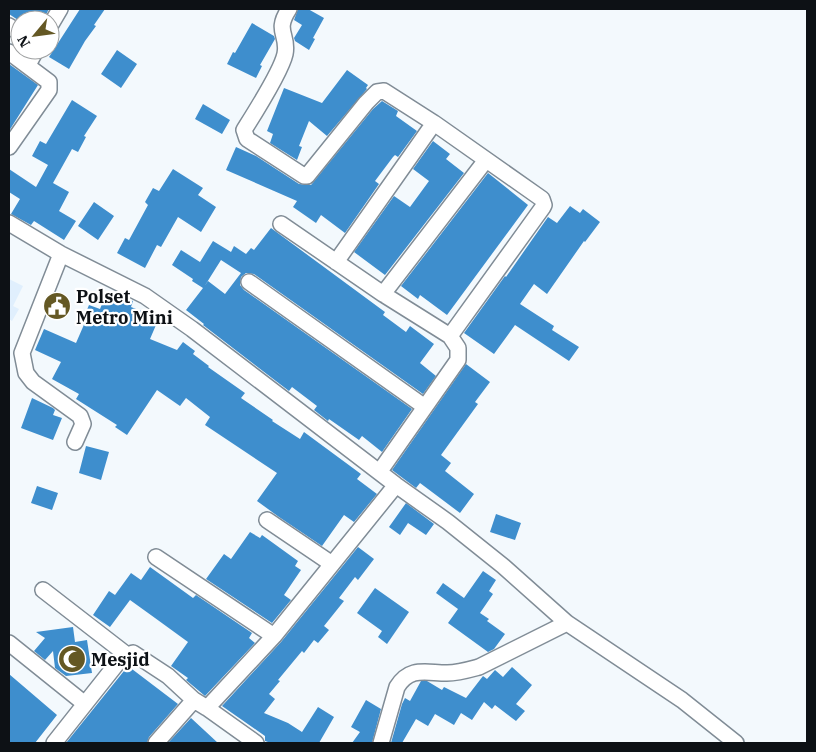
<svg xmlns="http://www.w3.org/2000/svg" width="816" height="752" viewBox="0 0 816 752" font-family="'IBM Plex Serif',serif">
<rect width="100%" height="100%" fill="#f3f9fd"/>
<path fill="#e0effd" d="M9 279 23 286 13 306 19 309 12 321 9 319Z"/>
<path fill="#3e8ecd" fill-rule="evenodd" d="M9 9H49L43 20H18L9 14Z
M80 9H105L94 25 96 26 85 41 69 69 49 57Z
M298 9H308L324 18 313 38 315 39 309 50 295 41 294 38 302 25 294 20Z
M252 23 274 36 275 39 260 65 262 66 256 78 227 64 233 52 235 53Z
M117 50 137 64 121 88 101 74Z
M9 64 38 85 9 131Z
M347 70 368 85 366 88 367 89 327 136 309 121 299 146 302 147 297 160 270 143 273 134 267 131 284 88 322 103Z
M72 100 97 116 84 136 86 137 78 152 72 149 53 183 69 192 59 211 76 221 64 240 34 221 31 225 11 214 20 199 9 192V169L36 187 48 165 32 156 40 141 46 144Z
M382 101 398 111 396 116 417 131 398 157 395 155 393 157 375 181 379 184 345 233 321 215 316 223 293 207 297 201 226 170 236 147 256 156 299 184 311 185 373 109Z
M203 104 230 120 222 134 195 119Z
M433 141 450 154 446 159 464 173 385 275 354 252 394 196 410 207 429 181 413 169Z
M173 169 203 188 198 195 216 207 201 232 178 217 161 247 157 245 145 268 117 253 125 238 129 240 148 205 145 202 153 188 159 191Z
M488 173 528 205 447 315 420 295 418 299 401 286Z
M94 202 114 216 98 240 78 226Z
M570 206 580 213 583 209 600 222 585 242 584 241 547 294 534 284 520 304 554 326 552 330 579 347 569 361 515 325 494 354 464 333 505 276 506 277 548 217 557 223Z
M271 228 385 312 383 315 406 332 410 326 434 344 420 363 436 376 423 394 254 274 246 273 241 277 240 285 244 290 412 409 382 452 362 436 359 440 329 419 328 421 314 410 317 406 292 387 289 391 203 325 204 324 186 310 203 288 192 281 193 279 172 265 181 250 200 262 213 241 231 252 234 246 246 254 251 248 254 250ZM221 260 241 273 225 294 208 281 204 287Z
M107 292 133 301 131 307 159 318 150 339 177 350 183 342 195 351 193 354 209 366 208 367 245 393 241 398 273 420 272 421 300 439 304 432 361 474 357 479 377 494 354 522 344 515 322 546 279 517 257 501 277 473 205 425 210 417 186 398 180 406 157 390 127 435 115 427 117 425 76 399 79 394 52 379 61 362 35 350 44 329 76 343 86 320 83 319 89 305 100 309Z
M466 364 490 382 475 402 478 404 441 455 451 463 445 471 474 494 460 513 420 483 416 488 392 470Z
M32 398 53 408 55 410 53 415 62 418 53 440 21 428Z
M86 446 109 452 101 480 79 473Z
M37 486 58 493 52 510 31 503Z
M406 503 434 524 426 535 408 523 400 535 389 527Z
M496 514 521 523 515 540 490 532Z
M250 532 260 538 262 535 298 561 295 566 301 570 284 595 291 600 272 623 206 579 224 554 231 559Z
M358 547 374 559 358 580 355 577 339 598 344 601 324 626 329 630 318 643 314 640 304 653 302 651 278 680 280 681 269 694 275 699 264 713 288 723 302 732 318 707 334 717 319 743H271L265 741V736L222 706 281 642Z
M150 567 193 598 196 595 252 633 249 638 255 643 205 696 186 680 188 678 171 666 188 642 155 618 130 600 110 627 93 615 109 591 115 595 131 573 141 580Z
M483 571 496 580 489 591 493 594 480 613 489 619 487 621 505 634 494 649 488 652 448 623 458 609 436 593 443 583 464 598Z
M375 588 409 612 387 644 378 637 382 631 357 613Z
M73 627 75 642 87 640 92 673 66 676 55 668 53 651 45 660 34 651 45 638 36 632Z
M128 666 178 704 149 737 147 743H66Z
M512 667 532 685 516 704 525 711 516 721 495 705 492 709 484 702 472 720 461 713 454 725 435 714 428 726 416 719 402 743H391L402 704 405 698 410 701 421 681H427L442 690 444 687 466 698 483 676 487 679 495 670 503 677Z
M9 674 57 715 35 743H9Z
M366 700 381 709 372 743H352L360 732 351 727Z
M191 718 218 743H168Z"/>
<g fill="none" stroke-linecap="round" stroke-linejoin="round">
<g stroke="#808c96" stroke-width="18">
<path id="minor" d="M289 9C274 32 289 34 285 54 281 72 254 114 244 130L247 139 304 176H307L366 103 377 92 384 91 434 123 542 199 544 205 543 207 450 336
M9 26 20 33
M50 26 60 9
M9 52 49 82V90L9 147
M28 65 36 50
M9 223 61 254 145 296 192 329 396 485 448 522 503 566 567 623 682 700 736 743
M281 224 383 294 450 336 458 348V360L380 471
M61 254 22 353 26 373 33 382 80 416 83 424 75 442
M336 262 434 123
M249 282 425 407
M383 294 486 160
M267 520 332 564
M156 557 274 636
M43 590 127 655
M9 643 85 704
M207 708 274 636 396 485
M54 743 119 661 127 655 133 653 168 676 194 700 207 708 256 743
M156 743 194 700
M381 743 397 687C410 666 426 673 447 673 458 673 468 670 479 667L567 623"/>
</g>
<use href="#minor" stroke="#fff" stroke-width="15"/>
</g>
<defs>
<g id="civic-disc" transform="scale(1.4375)"><circle r="9.5" fill="#645824" stroke="#fff"/><path d="M-.6-6.5H3V-4.5H.6V-3L4-1V1h2V6H-6V1h2V-1L-.6-3ZM-1.2 2.5V6h2.4V2.5Z" fill="#fff"/></g>
<g id="mosque-disc" transform="scale(1.4375)"><circle r="9.5" fill="#645824" stroke="#fff"/><path d="M3.5-4.9A6 6 0 1 0 3.5 4.9A5 5 0 1 1 3.5-4.9Z" fill="#fff"/></g>
</defs>
<g fill-rule="evenodd">
<use href="#civic-disc" x="57" y="306"/>
<use href="#mosque-disc" x="72" y="659"/>
</g>
<g text-anchor="middle" dominant-baseline="central" stroke-width="4.5" stroke-linejoin="round" paint-order="stroke">
<g font-size="18" font-weight="bold" fill="#0d1115" stroke="#fff" text-anchor="start">
<text x="76" y="296">Polset<tspan x="76" dy="21">Metro Mini</tspan></text>
<text x="91" y="659">Mesjid</text>
</g>
</g>
<rect width="816" height="752" fill="none" stroke="#0d1115" stroke-width="20"/>
<g transform="translate(35 35) rotate(241)"><circle r="24" fill="#ffffff" stroke="#9ea0a1"/>
<path d="M0-4L9 19L0 12L-9 19Z" fill="#645824"/>
<text y="-8" font-size="14" font-weight="bold" text-anchor="middle" fill="#0d1115">N</text>
</g>
</svg>
